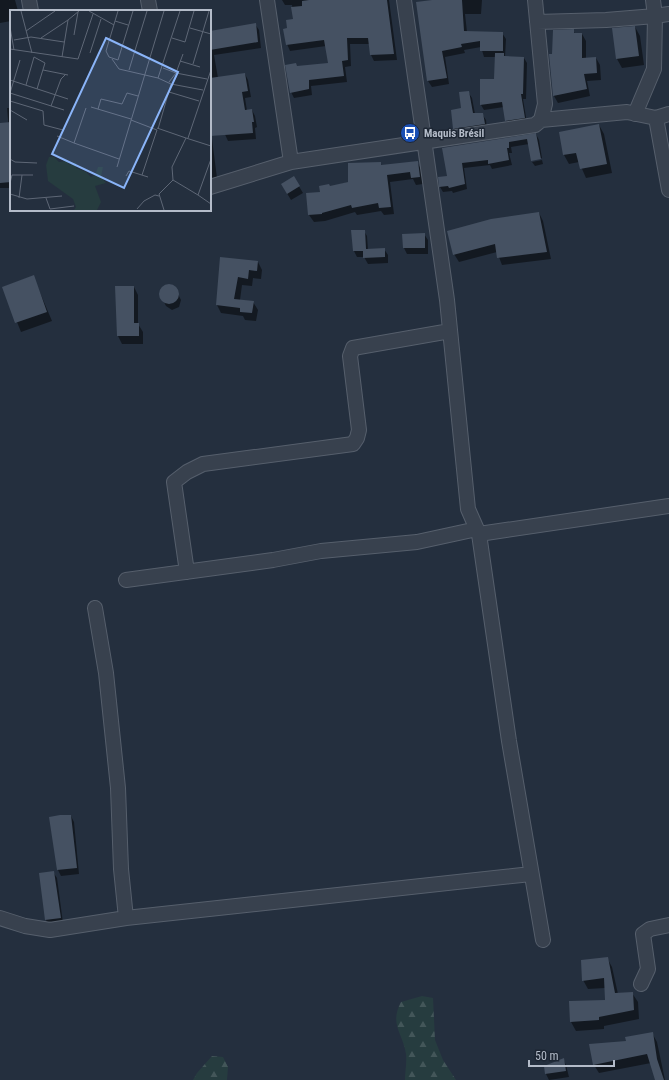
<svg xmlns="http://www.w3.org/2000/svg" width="669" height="1080" viewBox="0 0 669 1080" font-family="'Roboto Condensed',sans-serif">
<defs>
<pattern id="forest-firs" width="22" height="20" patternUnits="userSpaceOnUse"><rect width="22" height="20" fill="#263c3f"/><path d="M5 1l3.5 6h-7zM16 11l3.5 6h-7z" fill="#435659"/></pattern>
</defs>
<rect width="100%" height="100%" fill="#242f3e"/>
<path fill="url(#forest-firs)" d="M422 996 433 998 435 1040 443 1060 456 1080H405C405 1072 407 1062 406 1054 403 1033 389 1025 401 1002Z
M212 1056 223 1057 228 1067 227 1080H193L197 1073Z"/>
<path fill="#0007" d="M0 0H15L18 11H11V21L0 23Z
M282 0H389L397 60 374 61 371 55 369 44H350L351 66 345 67 347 82 311 86 312 95 294 98 291 92 297 67 329 64 326 46 290 51 287 44 288 29 294 20 292 5H285Z
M447 0H482L481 14H465L467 32 502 33 506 39 505 57 524 58 527 63 526 99H523L527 123 509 126 506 121 504 107 484 110 481 105 495 80 496 57H484L481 47 464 50 465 53 445 57 449 84 432 87 428 81 417 3Z
M255 24 259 30 261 48 214 55 218 78 245 74 248 80 251 97 245 98 247 111 252 110 255 116 257 127 255 128 256 139 228 141 210 102V32Z
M635 27 640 36 644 65 622 68 617 59Z
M573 30 575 34H582L586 41V59L596 58 600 65 601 80 587 81 590 96 558 103 554 96 553 55Z
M468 92 472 98 475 114H482L486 120 487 130 457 134 454 129Z
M7 108H11V188H0V143L10 142Z
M599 125 604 134 612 173 586 178 579 162 569 164 564 155 560 133Z
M210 134 212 139 217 178 210 179Z
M536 134 539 140 542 158 532 160V161L529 144 511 147 512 153H509L512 165 492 169 490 165 464 168 467 189 453 193 452 191 443 192 440 187 448 177 443 149Z
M542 160 543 164 535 166 532 162Z
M417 162 421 169 423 184 416 185 413 179 390 182 394 214 384 215 381 211 357 215 355 212 325 221 314 222 309 215 308 194 322 193 330 187 349 182 380 163 382 166Z
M294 178 303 193 291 200 282 185Z
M539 213 543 221 551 259 502 265 497 252 459 262 454 254Z
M352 231H364L367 236 368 250 384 249 388 255V263L368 264 364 257H357L354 251Z
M424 234 428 240V254H407L404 248Z
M221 258 258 262 262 270 261 279 253 278 252 286 242 285 240 300 253 302 258 310 256 321 245 320 243 316 221 313 217 305Z
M33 276 52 321 21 332 3 287Z
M169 285 175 288 181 300 179 307 172 310 166 306 160 294 163 288Z
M134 287 138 295V324L143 332V344H122L118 336Z
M71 816 74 822 79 874 61 876 58 870 50 817Z
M53 872 57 878 63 923 49 926 46 920 40 874Z
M607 958 612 967 618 994 632 993 638 1002 639 1019 604 1026V1029L576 1031 571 1022 606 1001 605 988 588 989 583 980Z
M652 1033 657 1042 665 1080H656L651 1063 599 1073 594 1065 627 1042Z
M563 1059 566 1065 569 1077 549 1080 546 1074 545 1066Z"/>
<path fill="#455162" d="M387 0 394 54 370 55 368 38H347L348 60 342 61 344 76 309 80V89L290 93 285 65 296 63 297 66 328 63 324 40 286 45 283 29 287 28 286 20 293 19 291 7 302 6V1L309 0Z
M432 0H462L464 31 503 32V51H480V41L461 44 462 47 442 51 447 78 427 81 416 2Z
M256 23 258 42 210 50V31Z
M635 26 639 56 616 59 612 28Z
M574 29V33H582V58L596 57 597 73 584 74 587 89 553 96 549 54H552L553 30Z
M495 53H504V56L524 57 523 94H521L525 118 505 121 502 102 480 105V79H494Z
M245 73 248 91 242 92 245 110 252 109 254 122H252L253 133 210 136V78Z
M469 91 473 113H483L485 124 453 129 451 110 461 108 459 92Z
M11 122V182L0 183V123Z
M599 124 607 164 580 169 576 153 563 155 559 132Z
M536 133 541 159 531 161 527 139 509 142V148H507L509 160 488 164V160L462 163 465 184 449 188 448 186 439 187 438 177 447 176 442 148Z
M418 161 420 177 411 178 410 172 387 175 391 207 379 208 378 203 352 208 351 205 322 213V214L308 215 306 193 320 192 319 186 329 184 330 186 348 182V163L381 162V165Z
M294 176 300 186 287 194 281 184Z
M539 212 547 252 497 258 495 244 453 255 447 231 491 219Z
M351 230H365L366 249 385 248V257L363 258V251H353Z
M425 233V248H403L402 234Z
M220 257 258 261 257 271 249 270 248 279 238 277 234 299 254 301 252 313 240 312V308L216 305Z
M34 275 47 312 15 323 2 287Z
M159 294a10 10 0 1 1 20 0a10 10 0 1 1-20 0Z
M115 286H134V323H139V336H117Z
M60 815H71L77 868 57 870 49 817Z
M54 871 61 918 45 920 39 873Z
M608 957 615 993 633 992 634 1010 599 1017V1020L570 1022 569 1001 605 1000 604 978 582 981 581 960Z
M653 1032 657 1059 664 1080H655L647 1054 593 1065 589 1044 626 1041 625 1037Z
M564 1058 566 1071 545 1074 544 1066Z"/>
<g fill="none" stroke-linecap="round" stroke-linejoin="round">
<g stroke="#565f6c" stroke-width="16">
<path id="minor" d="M29 0 31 11
M148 0 150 11
M267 0 291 162
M404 0 447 300 468 509 479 534 509 741 543 940
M537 22 606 20 655 16 653 0
M635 114 654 69 655 16 669 14
M656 118 669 190
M541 120 627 112 656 118 669 114
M210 187 291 162 535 125 541 120 545 104 535 0
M479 534 669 506
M187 572 174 482 187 472 203 464 353 444 357 438 359 430 350 356 353 348 450 331
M126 580 273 560 321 551 417 542 477 529
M95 608 106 673 118 788 121 869 126 918 531 874
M0 918 25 926 50 930 126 918
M641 984 648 969 643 934 650 929 669 925"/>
</g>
<use href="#minor" stroke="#38414e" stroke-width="14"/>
</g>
<defs>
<g id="bus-disc" transform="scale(1)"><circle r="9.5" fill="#1a4fb4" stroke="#1d2633"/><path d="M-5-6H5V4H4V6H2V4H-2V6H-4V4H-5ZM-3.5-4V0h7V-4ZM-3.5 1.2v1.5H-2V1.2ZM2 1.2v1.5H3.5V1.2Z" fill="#fff"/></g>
</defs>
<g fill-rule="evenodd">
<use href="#bus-disc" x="410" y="133"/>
</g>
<g text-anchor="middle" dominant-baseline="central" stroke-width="3" stroke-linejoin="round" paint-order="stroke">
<g font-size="11" font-weight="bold" fill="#b4bcc9" stroke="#1d2633" text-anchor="start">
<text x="424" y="133">Maquis Brésil</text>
</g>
</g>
<g transform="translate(10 10)">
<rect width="201" height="201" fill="#242f3e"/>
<path d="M39 147H44L49 152 56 151 60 155 66 152V158L76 162 81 167 85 165 88 157H93L91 167 96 173 85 176 91 192 87 200H64L66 197 63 189 38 171 36 155Z" fill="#263c3f"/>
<path fill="none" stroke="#5e6776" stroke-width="1" d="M11 1 22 43M79 1 104 15M105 11 118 15M0 17 4 40M180 18 201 24M16 21 45 1M64 25 68 2M31 28 58 10M162 28 175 32 184 1M4 30 21 27 54 32M0 39 68 49 83 4M80 43 91 9M24 47 35 53 27 79M52 47 58 10 69 1M102 49 109 59 148 68 170 1M108 50 99 47 96 41 108 1M108 50 123 1M170 51 190 57M183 54 199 1M153 58 166 63 173 44M33 60 58 65M119 60 137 1M148 68 161 74 193 80M0 70 58 89M159 72 166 63 197 69M16 75 24 47M159 82 189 91M0 83 54 100M0 83 10 50M0 91 33 101 34 115 53 120M41 96 51 69 56 64M81 97 121 109M76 98 64 133 109 149M88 99 91 89 112 94 117 83 128 86M0 100 17 110M121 110 147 120 132 165M147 118 176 128M148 119 161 74M47 126 64 133M178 128 201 60M0 149 5 152 27 153M201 149 188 185 201 194M107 157 154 1M116 166 119 161 138 167M163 170 188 185M0 173 2 165H23M0 184 17 189 52 186M9 188 12 165M36 188 40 199 64 196M127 199 134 191 145 185 149 186M154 200 149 184 163 170 162 157 176 128 201 136"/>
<path fill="#8ab4f8" fill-opacity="0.15" stroke="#8ab4f8" stroke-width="2" d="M96 28 168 62 114 178 42 144Z"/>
<rect width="201" height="201" fill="none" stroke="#b4bcc9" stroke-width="2"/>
</g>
<path d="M529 1060v6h85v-6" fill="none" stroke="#b4bcc9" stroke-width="2"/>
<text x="535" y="1060" font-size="12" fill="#b4bcc9" stroke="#1d2633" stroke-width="3" paint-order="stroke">50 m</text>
</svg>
